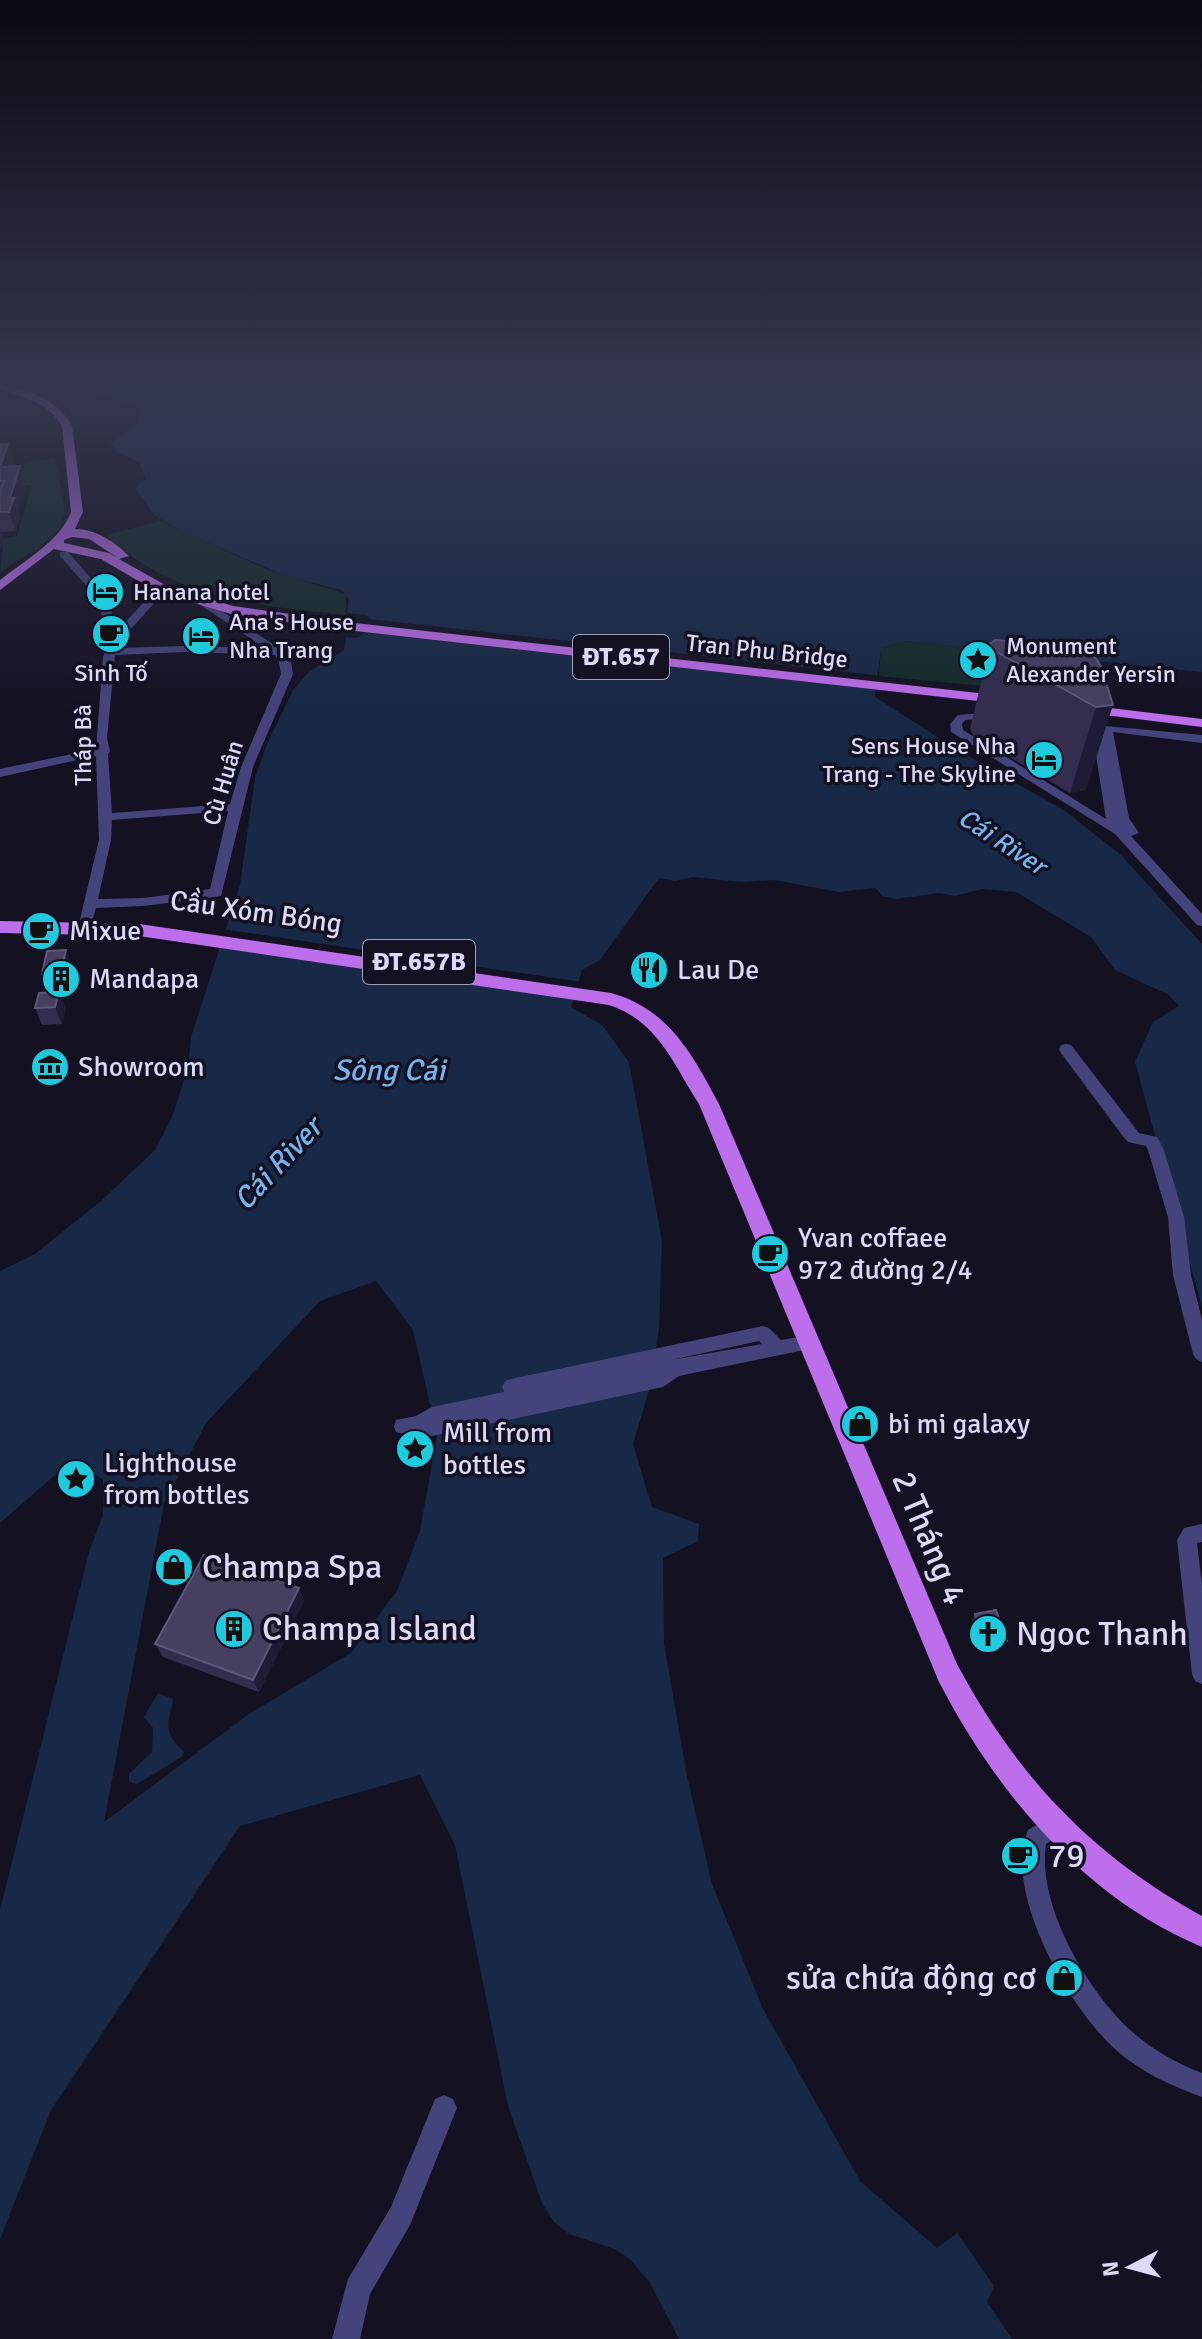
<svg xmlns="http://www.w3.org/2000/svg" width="1202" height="2339" viewBox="0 0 1202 2339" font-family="Signika,sans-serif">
<rect width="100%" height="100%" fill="#141122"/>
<path fill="#152b2b" d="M55 458C57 473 66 501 64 515 60 544 17 556 0 574L3 543 0 540 17 536 32 485H8L21 477 25 464Z
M161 521 268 570 346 594V615C256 605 175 600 106 535Z
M904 641 1096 660 1097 697 879 676 881 648Z"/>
<path fill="#172946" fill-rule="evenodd" d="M116 384H1202V672L904 641 881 648 875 697 953 747 1065 811 1121 855 1202 944V1307L1135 1062 1153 1022 1179 1006 1169 995 1115 970 1091 937 1016 892 982 889 955 896 939 893 896 899 882 896 876 888 839 892 774 880 741 882 692 877 675 881 659 878 600 960 582 970 571 1007 602 1025 629 1062 662 1241 659 1329 650 1387 633 1444 652 1507 699 1524 698 1541 663 1558 664 1644 687 1776 712 1884 763 2009 860 2181 937 2248 957 2233 994 2286 987 2302 1012 2339H679L650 2283 631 2260 615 2249 569 2234 554 2222 542 2203 508 2106 455 1845 420 1775 240 1826 51 2110 0 2239V1910L89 1552 103 1515V1479L70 1462 0 1523V1271L35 1254 102 1200 155 1150 172 1117 188 1068 191 1037 240 885 255 778 267 744 293 690 309 672 344 650 346 637 358 638 370 627 371 620 366 615 347 613 349 599 342 590 288 577 184 532 155 516 136 489 140 482 146 479 139 462 117 452 110 444 134 426 141 411 93 390ZM376 1281 413 1330 437 1435 420 1531 397 1591 351 1653 249 1714 104 1822 164 1504 206 1423 320 1301Z
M158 1693 173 1699C169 1724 161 1730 184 1752L183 1756 137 1784 129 1782V1774L152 1752 153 1728 144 1717Z"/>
<path fill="#141122" d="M360 618 883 676V683L881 690 359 632 367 621Z
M222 929 582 982 577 999 216 947Z"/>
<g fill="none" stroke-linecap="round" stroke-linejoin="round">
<path fill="#45437b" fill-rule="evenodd" d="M60 552H68L101 590 119 629 158 587 167 589 119 642 117 648 185 646 265 648 202 606 201 604 206 601 282 650 291 662 293 674 253 767 221 896 144 906 96 908 92 922H82L80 919 99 840 96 756 0 777V769L96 749 103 657 112 637 91 591 60 556ZM185 652 275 655 279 662 281 674 241 767 230 804 112 813 108 754 110 751 107 738 115 655ZM228 811 210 889 144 898 98 899 111 840 112 820Z
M993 712 999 715 997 717 965 720 962 724 963 730 1106 819 1092 730 1084 728V724L1202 735V743L1113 732 1129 818 1139 833 1131 836 1202 914V926L1197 925 1115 834 951 732 950 724 958 715Z
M1066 1044 1071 1045 1139 1133 1157 1137 1164 1150 1184 1217 1191 1275 1202 1320V1362L1196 1359 1193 1354 1173 1275 1168 1217 1148 1150 1146 1146 1128 1142 1122 1135 1061 1053 1059 1049 1061 1045Z
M763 1326 769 1328 781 1340 809 1335 815 1337 818 1342 815 1347 809 1349 679 1376 663 1387 432 1436C420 1432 408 1436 396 1432L394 1426 396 1420 416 1416 432 1407 504 1392 502 1387 505 1381 511 1379ZM759 1341 762 1344 671 1360Z
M1202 1524V1542L1197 1543 1202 1585V1684L1195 1681 1192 1674 1177 1540 1184 1528Z
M1053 1815 1061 1818 1064 1826 1061 1834 1046 1844C1037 1905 1086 1988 1129 2029 1150 2048 1175 2063 1202 2073V2097C1171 2086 1141 2072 1116 2050 1070 2009 1002 1892 1028 1830Z
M444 2095 453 2099 457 2108 410 2225 370 2294 360 2339H332L348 2279 391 2207 435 2099Z"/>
<path fill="#bd6eeb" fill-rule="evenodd" d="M0 384C29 391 57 398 72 426L83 512 75 529C96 529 115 542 129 556L119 559 167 586 233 606 355 623 1005 696 1012 700 1005 704 355 631 231 614 157 592 101 559 54 549 0 590V580C24 561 60 541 71 512L62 426C49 403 24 397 0 390ZM72 537 89 539 118 558 109 553 64 543V540Z
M1085 705 1202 719V727L1080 712 1078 709Z
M0 921 139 924 611 993C669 1009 692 1054 719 1104L957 1664C1017 1776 1090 1854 1202 1916V1947C1083 1897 997 1793 939 1682L699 1104C673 1064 658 1021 609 1005L139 936 0 933Z"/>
</g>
<path fill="#342d4e" d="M0 444 14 463 13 466H20L26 485 18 511 20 517 16 531 1 532 4 539 0 550Z
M990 644 1101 666 1086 790 1070 793 973 735 970 729Z
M72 967 68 989 49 991 42 974Z
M39 993 66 1009 62 1024 42 1025 35 1008Z
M58 1052 61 1061 59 1071 38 1072 34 1064Z
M299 1588 304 1601 259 1692 163 1657 155 1644Z
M975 1614 1007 1641 1004 1647 982 1651 972 1620Z"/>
<path fill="#1f1a35" d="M8 444 14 463 6 486 0 467Z
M20 466 26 485 18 511 20 517 16 531 9 512 10 498Z
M0 528 4 539 0 550Z
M1113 705 1086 790 1070 793 1096 707Z
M66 950 72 967 68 989 61 972Z
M59 992 66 1009 62 1024 55 1007Z
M58 1052 61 1061 59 1071 56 1062Z
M299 1588 304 1601 259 1692 253 1680Z"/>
<path fill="#463f60" stroke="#5d5778" stroke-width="2" d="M0 444H8L0 467 20 466 10 498H14L9 512H0V492L4 481H0Z
M995 640 1078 647 1094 656 1101 666 1113 705 1096 707 993 650 990 644Z
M66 950 61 972 42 974 47 951Z
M59 992 55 1007 35 1008 39 993Z
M58 1052 56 1062 34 1064 37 1054Z
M204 1555 299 1588 253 1680 155 1644Z
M996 1610 1007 1641 986 1644 975 1614Z"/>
<linearGradient id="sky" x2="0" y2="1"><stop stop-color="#0b0913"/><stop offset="0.54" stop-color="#34384f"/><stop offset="1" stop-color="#34384f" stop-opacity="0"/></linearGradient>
<rect width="1202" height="711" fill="url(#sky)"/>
<defs>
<g id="hotel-disc" transform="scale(2)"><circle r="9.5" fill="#1fcade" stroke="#141122"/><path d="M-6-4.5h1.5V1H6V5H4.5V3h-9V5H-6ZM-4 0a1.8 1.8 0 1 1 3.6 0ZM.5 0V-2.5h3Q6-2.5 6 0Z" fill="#111"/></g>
<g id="cafe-disc" transform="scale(2)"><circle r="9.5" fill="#1fcade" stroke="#141122"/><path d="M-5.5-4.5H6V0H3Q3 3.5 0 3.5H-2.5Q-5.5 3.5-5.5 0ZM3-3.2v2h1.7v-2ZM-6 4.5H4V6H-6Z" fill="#111"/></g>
<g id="sight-disc" transform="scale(2)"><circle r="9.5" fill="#1fcade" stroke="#141122"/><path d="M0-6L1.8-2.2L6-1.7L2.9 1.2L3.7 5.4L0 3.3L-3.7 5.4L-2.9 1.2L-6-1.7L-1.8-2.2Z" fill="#111"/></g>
<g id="restaurant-disc" transform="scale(2)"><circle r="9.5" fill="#1fcade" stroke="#141122"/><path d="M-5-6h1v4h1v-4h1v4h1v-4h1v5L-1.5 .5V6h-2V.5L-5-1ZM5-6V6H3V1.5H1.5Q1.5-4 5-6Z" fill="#111"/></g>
<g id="building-disc" transform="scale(2)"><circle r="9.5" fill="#1fcade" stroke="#141122"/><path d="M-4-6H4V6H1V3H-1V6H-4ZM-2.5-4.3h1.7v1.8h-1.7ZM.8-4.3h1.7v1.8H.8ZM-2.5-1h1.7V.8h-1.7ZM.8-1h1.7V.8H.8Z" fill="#111"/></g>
<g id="museum-disc" transform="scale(2)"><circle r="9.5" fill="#1fcade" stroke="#141122"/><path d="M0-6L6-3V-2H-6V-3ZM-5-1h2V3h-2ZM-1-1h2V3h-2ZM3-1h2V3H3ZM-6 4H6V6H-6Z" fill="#111"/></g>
<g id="shop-disc" transform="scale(2)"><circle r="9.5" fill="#1fcade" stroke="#141122"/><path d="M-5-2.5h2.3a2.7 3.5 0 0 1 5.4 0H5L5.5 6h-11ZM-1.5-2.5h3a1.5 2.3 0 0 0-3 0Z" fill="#111"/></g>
<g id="church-disc" transform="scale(2)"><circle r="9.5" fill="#1fcade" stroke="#141122"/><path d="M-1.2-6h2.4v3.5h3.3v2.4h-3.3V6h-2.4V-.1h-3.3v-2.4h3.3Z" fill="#111"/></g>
</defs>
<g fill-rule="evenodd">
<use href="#hotel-disc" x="105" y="592"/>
<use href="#cafe-disc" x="111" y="634"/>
<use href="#hotel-disc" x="201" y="636"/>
<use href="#sight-disc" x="978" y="660"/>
<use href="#hotel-disc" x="1044" y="760"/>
<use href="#cafe-disc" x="41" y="931"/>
<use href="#restaurant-disc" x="649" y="970"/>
<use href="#building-disc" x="61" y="979"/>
<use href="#museum-disc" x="50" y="1067"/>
<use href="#cafe-disc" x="770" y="1254"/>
<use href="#shop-disc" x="860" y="1424"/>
<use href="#sight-disc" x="415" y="1449"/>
<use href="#sight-disc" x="76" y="1479"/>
<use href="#shop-disc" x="174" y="1567"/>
<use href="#building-disc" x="234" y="1629"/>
<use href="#church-disc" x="988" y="1634"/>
<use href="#cafe-disc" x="1020" y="1856"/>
<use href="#shop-disc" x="1064" y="1978"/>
</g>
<g text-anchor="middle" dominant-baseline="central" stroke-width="7" stroke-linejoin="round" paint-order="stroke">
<g font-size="24" fill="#dcd8fa" stroke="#141122" text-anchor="start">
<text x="133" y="592">Hanana hotel</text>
<text x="229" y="622">Ana's House<tspan x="229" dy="28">Nha Trang</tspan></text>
<text x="1006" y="646">Monument<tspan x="1006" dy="28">Alexander Yersin</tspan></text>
<text x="111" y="673" text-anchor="middle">Sinh Tố</text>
<text x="1016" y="746" text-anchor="end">Sens House Nha<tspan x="1016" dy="28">Trang - The Skyline</tspan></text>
</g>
<g font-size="24" fill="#dcd8fa" stroke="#141122">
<text transform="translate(767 651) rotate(6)">Tran Phu Bridge</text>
<text transform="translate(83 745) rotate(-90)">Tháp Bà</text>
<text transform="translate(223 783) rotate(-73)">Cù Huân</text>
</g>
<g fill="#141122" stroke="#a09cb9" stroke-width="2">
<rect x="573" y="635" width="96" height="44" rx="6"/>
<rect x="363" y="940" width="112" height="44" rx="6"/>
</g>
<g font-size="26" font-weight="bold" fill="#dcd8fa">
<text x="621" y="657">ĐT.657</text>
<text x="419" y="962">ĐT.657B</text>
</g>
<g font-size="26" font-style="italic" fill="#74b3eb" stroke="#141122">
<text transform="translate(1002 842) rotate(33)">Cái River</text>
</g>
<g font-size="28" fill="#dcd8fa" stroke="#141122">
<text transform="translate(256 912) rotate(8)">Cầu Xóm Bóng</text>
</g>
<g font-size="28" fill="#dcd8fa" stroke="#141122" text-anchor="start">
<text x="69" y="931">Mixue</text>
<text x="677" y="970">Lau De</text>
<text x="89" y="979">Mandapa</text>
<text x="78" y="1067">Showroom</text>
<text x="798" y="1238">Yvan coffaee<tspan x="798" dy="32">972 đường 2/4</tspan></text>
<text x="888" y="1424">bi mi galaxy</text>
<text x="443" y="1433">Mill from<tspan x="443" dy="32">bottles</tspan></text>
<text x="104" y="1463">Lighthouse<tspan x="104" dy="32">from bottles</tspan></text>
</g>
<g font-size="30" font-style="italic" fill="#74b3eb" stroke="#141122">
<text x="389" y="1070">Sông Cái</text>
<text transform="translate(278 1164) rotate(-47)">Cái River</text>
</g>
<g font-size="34" fill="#dcd8fa" stroke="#141122">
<text transform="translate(929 1538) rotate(67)">2 Tháng 4</text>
</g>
<g font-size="34" fill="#dcd8fa" stroke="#141122" text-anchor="start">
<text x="202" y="1567">Champa Spa</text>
<text x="262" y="1629">Champa Island</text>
<text x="1016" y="1634">Ngoc Thanh</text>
<text x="1048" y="1856">79</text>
<text x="1036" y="1978" text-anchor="end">sửa chữa động cơ</text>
</g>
</g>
<g transform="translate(1130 2267) rotate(264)" stroke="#141122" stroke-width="6" paint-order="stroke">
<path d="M0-6L14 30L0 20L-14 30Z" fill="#dcd8fa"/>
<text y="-12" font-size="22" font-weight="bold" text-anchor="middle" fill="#dcd8fa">N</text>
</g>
</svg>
